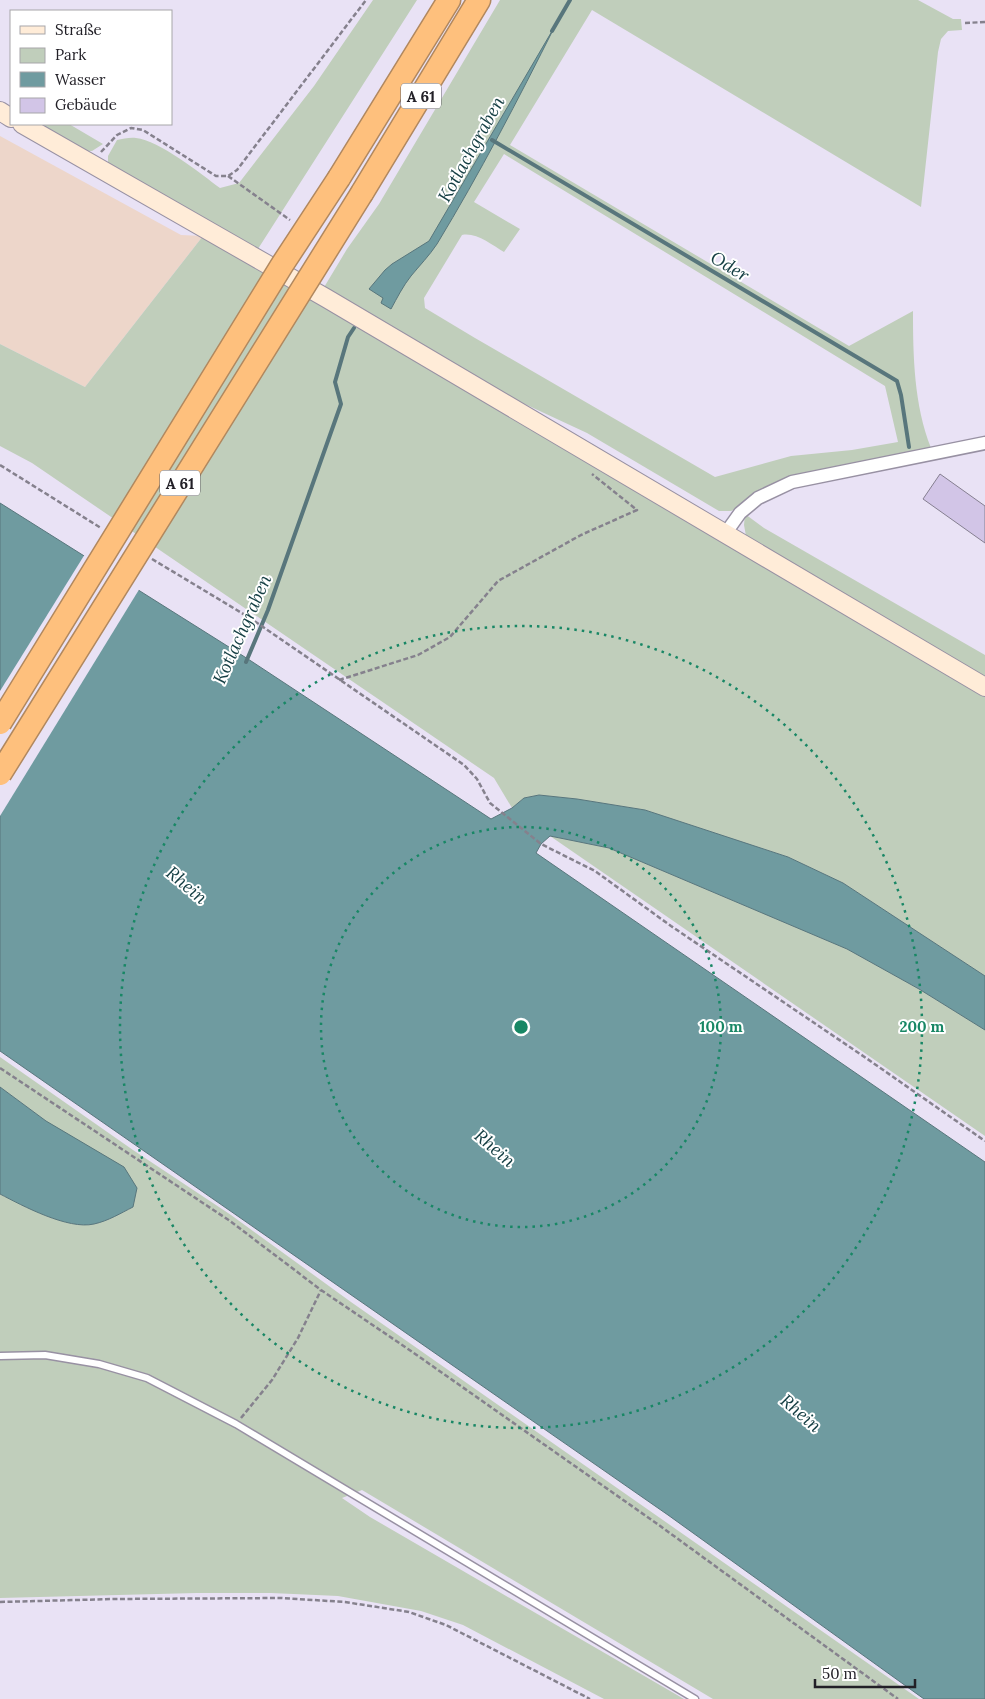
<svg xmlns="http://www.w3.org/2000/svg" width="985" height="1699" viewBox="0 0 985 1699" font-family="Lora,serif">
<rect width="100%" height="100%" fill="#e9e2f5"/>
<path fill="#edd6ca" d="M0 136 181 235 203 236 85 387 0 344Z"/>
<path fill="#c0cebb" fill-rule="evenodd" d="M373 0H417L256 252 108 166V156L117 140C123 139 130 137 136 138 159 140 201 174 220 188L239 183 314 86Z
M500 0H918L953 19H961L962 30 948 31 941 39 938 52 921 207 592 10 510 145 849 346 913 311C913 356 914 405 931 448L825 470 731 511H719L587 433 497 391 323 289 347 249 379 204ZM504 154 885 386 898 442 852 450 791 456 715 477 475 338 425 308 424 298 462 235C476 232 492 245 504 252L520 229 474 202Z
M27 124H69L103 144 92 151H74Z
M203 236 491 404 694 526 829 602 985 695V976L843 883 788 857 645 810 577 799 539 795 524 798 512 808 494 778 32 463 0 446V344L85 387Z
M745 514 764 528 985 655V680L746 536 744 525Z
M550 836 609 848 847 949 919 989 985 1030V1136Z
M0 1057 133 1150 231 1215 351 1302 919 1699H713L362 1490 342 1498 370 1517 684 1699H604L463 1625 421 1611 338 1596 271 1593H197L0 1598V1194C23 1206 68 1230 94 1224 108 1221 121 1213 133 1207L46 1121 0 1087Z"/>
<path fill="#6f9ba0" stroke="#58767c" d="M555 26C518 100 480 173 437 244 429 256 420 265 411 276 403 286 397 298 391 309L381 303 383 298 369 289 385 270 392 264 429 241Z
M0 503 248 659 491 819 512 808 524 798 539 795 577 799 645 810 788 857 843 883 985 976V1030L919 989 847 949 609 848 550 836 541 844 536 853 985 1162V1699H924L668 1515 0 1051Z
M0 1087 46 1121 124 1167 137 1188 133 1207C121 1213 108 1221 94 1224 68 1230 23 1206 0 1194Z"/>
<path fill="#e9e2f5" d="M85 554 140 588 0 816V691Z"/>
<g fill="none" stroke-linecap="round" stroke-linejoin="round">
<path stroke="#58767c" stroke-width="4" d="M552 31 570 0
M492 140 897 381 901 395 909 447
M246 662 268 610 341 404 335 382 348 337 354 328"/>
</g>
<path fill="#d2c5e7" stroke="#857f90" d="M940 474 985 506V543L923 499Z"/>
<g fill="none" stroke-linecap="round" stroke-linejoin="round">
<g stroke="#9891a3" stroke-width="9">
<path id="lane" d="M0 1356 45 1355 99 1364 147 1378 236 1424 695 1699"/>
</g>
<g stroke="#9891a3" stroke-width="15">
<path id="street" d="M725 534 740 513 758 498 792 482 985 443"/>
</g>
<g stroke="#9891a3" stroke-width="20">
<path id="secondary" d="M0 111 11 118
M22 124 326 298 985 687"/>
</g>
<g stroke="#b1885f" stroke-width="25">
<path id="highway" d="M339 178 449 0
M362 193 479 0"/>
</g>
<path stroke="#85818d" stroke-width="2.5" stroke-dasharray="5 2.5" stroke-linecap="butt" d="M965 23 985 22
M101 152 117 135 131 128 143 130 216 176H228L237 170 366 0
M228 176 290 220
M0 465 101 528
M152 559 250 618 464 765 477 779 490 803 541 844 595 871 671 926 866 1058 985 1141
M339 680 418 655 450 637 498 581 581 535 637 510 592 474
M0 1068 230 1221 321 1290 411 1351 656 1523 898 1699
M241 1418 272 1380 298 1338 321 1290
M0 1602 114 1599 281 1598 345 1602 409 1612 446 1625 590 1699"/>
<use href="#lane" stroke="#fff" stroke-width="6"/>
<use href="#street" stroke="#fff" stroke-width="12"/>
<use href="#secondary" stroke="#ffecd8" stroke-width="18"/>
<use href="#highway" stroke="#fec07d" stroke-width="22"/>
<g stroke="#b1885f" stroke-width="25" stroke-linecap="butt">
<path id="highway-bridge" d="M0 723 282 265 339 178
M0 774 362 193"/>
</g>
<use href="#highway-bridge" stroke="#fec07d" stroke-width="22"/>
</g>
<g fill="none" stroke="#188765" stroke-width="2.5" stroke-dasharray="2.5 5">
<circle cx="521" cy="1027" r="200"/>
<circle cx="521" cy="1027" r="401"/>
</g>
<g text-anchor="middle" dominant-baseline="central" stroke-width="4" stroke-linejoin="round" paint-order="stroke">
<g fill="#fff" stroke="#646368" stroke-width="1">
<rect x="401" y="83.5" width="40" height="25" rx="4"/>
<rect x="160" y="470.5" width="40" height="25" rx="4"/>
</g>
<g font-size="15" font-weight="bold" fill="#222027">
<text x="421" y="96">A 61</text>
<text x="180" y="483">A 61</text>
</g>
<g font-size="18" font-style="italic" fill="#143e43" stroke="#fff">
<text transform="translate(471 149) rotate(-61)">Kotlachgraben</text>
<text transform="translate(730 266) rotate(31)">Oder</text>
<text transform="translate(242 629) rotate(-66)">Kotlachgraben</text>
<text transform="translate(187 885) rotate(40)">Rhein</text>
<text transform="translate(495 1148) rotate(41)">Rhein</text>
<text transform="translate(801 1413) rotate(41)">Rhein</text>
</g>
</g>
<circle cx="521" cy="1027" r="8" fill="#188765" stroke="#fff" stroke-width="2.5"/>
<g font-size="15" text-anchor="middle" font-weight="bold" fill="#188765" stroke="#fff" stroke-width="4" stroke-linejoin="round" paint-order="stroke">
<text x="721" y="1032">100 m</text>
<text x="922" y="1032">200 m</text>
</g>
<rect x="10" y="10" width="162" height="115" fill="#ffffff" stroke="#a7a6a9"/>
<rect x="20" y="26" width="25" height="8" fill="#ffecd8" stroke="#a7a6a9"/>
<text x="55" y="35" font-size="15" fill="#222027">Straße</text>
<rect x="20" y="48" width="25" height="15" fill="#c0cebb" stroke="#a7a6a9"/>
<text x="55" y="60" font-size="15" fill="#222027">Park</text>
<rect x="20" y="72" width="25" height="15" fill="#6f9ba0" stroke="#a7a6a9"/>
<text x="55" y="85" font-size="15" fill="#222027">Wasser</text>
<rect x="20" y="98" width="25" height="15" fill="#d2c5e7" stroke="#a7a6a9"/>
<text x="55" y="110" font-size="15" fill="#222027">Gebäude</text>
<path d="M815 1679v8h100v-8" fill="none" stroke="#222027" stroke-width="2.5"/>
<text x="822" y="1679" font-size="15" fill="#222027" stroke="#ffffff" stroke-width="4" paint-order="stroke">50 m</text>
</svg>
